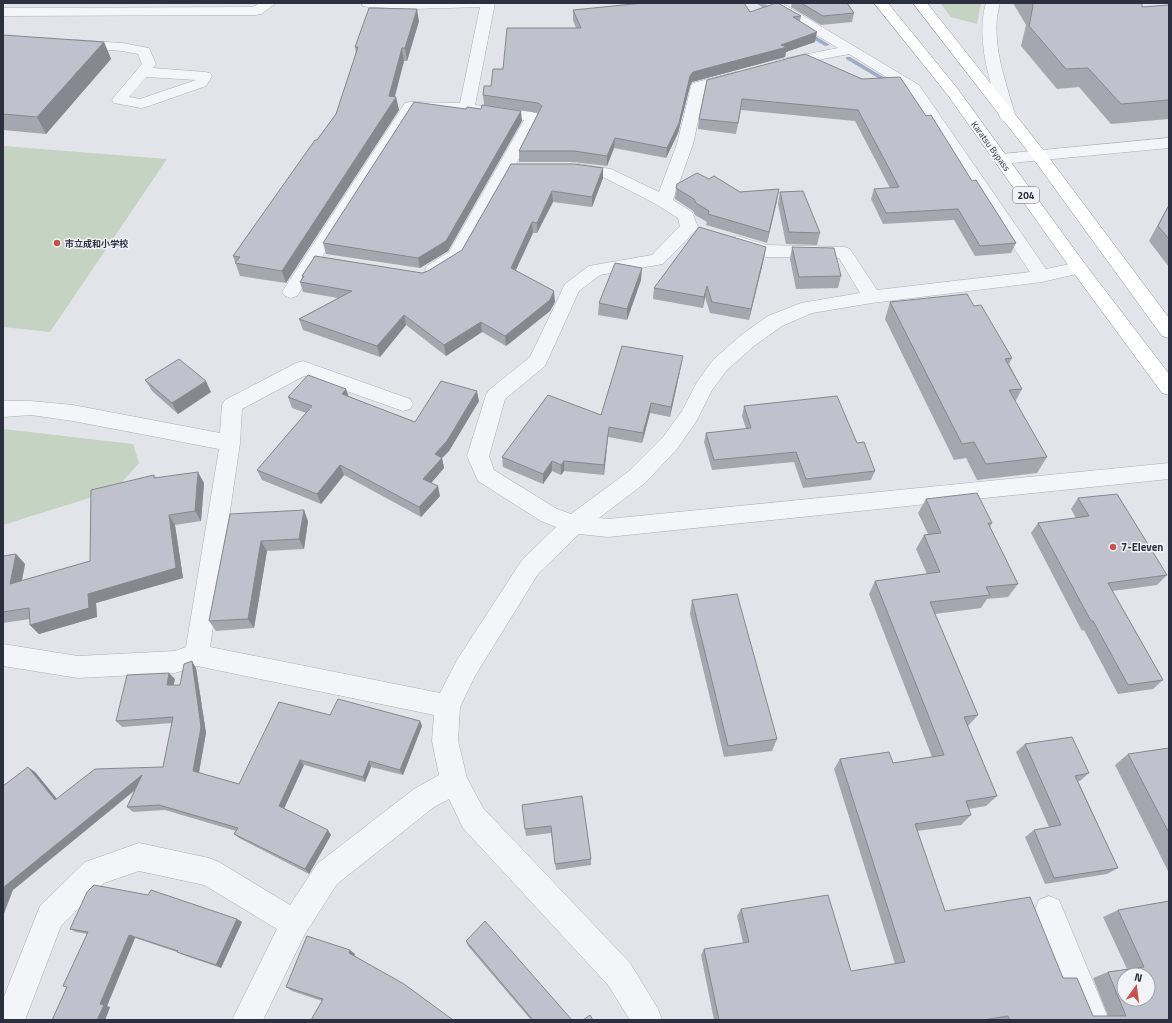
<svg xmlns="http://www.w3.org/2000/svg" width="1172" height="1023" viewBox="0 0 1172 1023" font-family="'Titillium Web','Noto Sans JP',sans-serif">
<rect width="100%" height="100%" fill="#e2e4e9"/>
<path fill="#c5d3c3" d="M940 3H981L977 24 951 17Z
M3 146 167 159 50 332 3 327Z
M3 429 133 444 139 463 115 490 3 525Z"/>
<g fill="none" stroke-linecap="round" stroke-linejoin="round">
<path fill="#9facc7" fill-rule="evenodd" d="M756 3H763L779 14 774 15Z
M803 31H807L830 45 825 46 803 33Z
M846 57H850L890 81 885 82 846 59Z"/>
<g stroke="#abaeb6" stroke-width="1">
<path id="minor" d="M260 3H276L261 14 256 15 3 16V8L253 7Z
M361 3H495L475 105 533 112 538 114 541 117 514 168 462 260 440 273 434 275 428 273 425 269 428 265 449 252 524 120 467 112 415 111 297 296 291 298 285 296 282 292 405 103 410 102 460 103 480 7 413 9 368 7 363 6Z
M766 3H782L919 85 1046 269 1079 262 1085 264 1088 268 1085 272 1042 282 872 303 812 313 782 326 754 346 727 370 712 390 697 420 677 449 645 483 599 518 608 519 1169 463V479L608 537 579 534 538 574 475 676 460 707 458 741 467 778 483 808 630 963 658 1009 662 1020H630L608 985 463 828 449 799 434 807 337 884 305 934 263 1020H232L277 929 204 885 139 871 104 883 61 926 25 1020H3V999L40 906 85 862 139 843 209 858 219 862 290 905 317 864 414 789 439 775 432 741 434 715 197 666 175 673 78 678 3 666V644L78 656 175 651 186 647 219 449 73 421 31 415 3 417V401H31L73 405 220 433 222 405 225 400 296 363 303 361 410 399 413 404 410 409 403 411 304 376 242 409 240 443 210 647 440 693 457 660 522 560 556 527 541 521 478 481 467 456 486 395 489 390 530 357 565 284 589 266 652 255 680 226 678 218 654 203 601 176 567 171 565 168 567 165 573 163 611 169 659 192 677 144 691 86 693 83 736 72 741 73 743 76 741 79 705 89 693 144 673 200 692 212 698 227 695 231 663 264 600 275 579 291 545 366 505 399 489 456 494 470 557 509 571 514 629 471 663 437 682 411 697 382 713 360 740 336 768 316 801 303 860 293 839 258 766 257 731 246 728 242 731 238 737 236 767 245 844 247 850 249 877 290 1030 272 909 91 849 54 782 67 777 66 775 63 777 60 838 48 768 6Z
M986 3H1000C989 41 1006 81 1016 118L1013 121 1008 123 1003 121 1000 118C991 81 975 41 986 3Z
M76 40 122 43 149 48 156 64 153 68 205 72 210 73 212 76 206 86 146 107 141 108 114 103 112 100 114 97 142 64 138 54 122 51 71 47 69 44 71 41ZM146 77 196 80 140 99 129 97Z
M1169 138V148L1001 164 995 162 993 159 995 156 1001 154Z
M1049 896 1059 900 1109 1020H1079L1035 910 1039 900Z"/>
</g>
<g stroke="#8a8f9f" stroke-width="1">
<path id="highway" d="M874 3H888L957 88 1085 264 1169 374V395L1162 393 1073 272 947 94Z
M913 3H927L1044 151 1169 318V338L1162 336 1032 157Z"/>
</g>
<use href="#minor" fill="#f4f5f8" fill-rule="evenodd"/>
<use href="#highway" fill="#fff" fill-rule="evenodd"/>
</g>
<path fill="#a4a7af" d="M792 3H847L854 13 852 22 821 25 791 7Z
M1013 3H1142V7L1169 5V119L1111 124 1079 87 1057 89 1021 46 1026 25Z
M573 10 750 12 801 16 800 21 815 42 786 52 785 57 692 82 690 86 678 133 666 158 614 148 607 166 574 162H519V151L538 113 484 105 483 95 491 86 503 69 576 28 573 20Z
M419 21 407 61H404L395 97H396L399 110 286 283 240 276 233 256 336 114 356 53 355 47Z
M3 35 104 42 111 59 46 134 3 130Z
M707 80 926 116 1016 243 1011 253 975 256 954 220 883 224 871 199 874 189 890 188 855 121 741 110 736 134 698 129 699 119Z
M522 121 448 251 420 268 326 254 323 243Z
M511 164 603 168V178L592 207 553 202 537 233H533L516 270 555 302 550 311 506 346 482 332 446 356 406 325 380 357 303 330 299 319 338 298 303 292 300 282 302 278V276L422 273 428 271 462 250Z
M709 179 740 192 779 189 767 243 706 225 707 222 695 215 693 211 675 199 676 188Z
M780 192 820 233 817 245 786 244 778 204Z
M1169 204V267L1149 241Z
M792 247 841 276 838 288 796 289 790 259Z
M764 258 749 320 710 313 705 297 703 308 653 299 654 288Z
M641 280 627 320 598 315 599 303Z
M890 302 974 306 1012 358 1009 364 1022 389 1015 402 1047 457 1037 473 977 480 966 458 954 460 885 319Z
M681 366 670 417 650 413 642 443 608 437 604 475 564 471 561 475 552 471 543 484 503 467 502 457 601 415Z
M145 380 211 392 178 414 152 391Z
M346 389 349 397 415 422 479 401 449 451 442 458 444 468 431 483 440 496 421 517 344 475 321 504 262 480 257 470 306 413 292 408 288 397Z
M744 406 857 443 875 471 871 480 803 488 794 462 712 470 704 442 706 433 746 429 742 416Z
M154 475 156 478 204 483 201 521 175 525 183 578 96 603 97 617 39 634 30 625V619L3 623V556L16 554 25 564 22 581 90 561Z
M1078 498 1167 575 1157 585 1112 591 1163 680 1153 689 1118 694 1084 630 1082 631 1031 533 1038 523 1076 518 1071 509Z
M926 499 992 523 990 527 1018 584 1008 597 987 599 981 608 935 614 978 715 968 726 997 796 986 806 969 809 971 815 961 825 917 831 945 911 1063 978 1093 1016H1108L1093 978 1108 972 1127 969 1103 917 1118 910 1169 1020H714L701 955 704 949 743 943 737 916 741 909 851 971 895 964 834 769 840 759 893 763 932 757 869 594 875 581 927 574 916 549 924 535 928 534 918 513Z
M230 514 308 521 304 549 267 551 254 628 216 631 209 621Z
M692 600 777 739 772 751 724 757 690 614Z
M196 668 206 733 199 773 239 784 330 715 420 721 422 726 403 775 371 767 365 782 304 765 284 808 331 835 309 874 239 838 234 834 236 831 165 810 133 812 127 807 134 791 13 890 35 772 57 799 163 767 172 723 122 727 116 721 175 679 173 685H180Z
M1025 744 1089 773 1080 781H1078L1118 868 1107 874 1045 884 1025 837 1034 830 1049 827 1016 752Z
M1169 748V873L1115 765 1128 754Z
M582 796 591 859V865L556 870 551 833 526 836 525 829Z
M237 919 242 922 221 968 183 955 177 952 135 938 107 1006 110 1007 105 1020H52L67 987 63 986 87 934 76 932 70 929Z
M466 941 572 1020H531L468 946Z
M355 954 322 1001 292 991 286 987Z"/>
<path fill="#86888f" d="M417 9 419 21 407 61 405 48Z
M817 32 815 42 786 52 785 57 692 82 690 86 678 133 666 158 667 148 690 76 693 72 781 45Z
M104 42 111 59 46 134 37 117Z
M402 48 404 61 393 102 396 97 399 110 286 283 282 271 389 96Z
M521 111 522 121 448 251 420 268 418 258Z
M615 138 614 148 607 166V156Z
M603 168V178L592 207V197Z
M779 189 777 201 767 243 769 232Z
M552 191 553 202 537 233V223Z
M532 222 533 233 512 278 511 268Z
M766 247 764 258 749 320 751 309Z
M642 268 641 280 627 320V309Z
M707 286 703 308 704 297Z
M554 291 555 302 550 311 506 346 505 336Z
M404 315 406 325 380 357 377 346Z
M481 322 482 332 446 356 444 345Z
M683 356 681 366 670 417 671 407Z
M206 381 211 392 178 414 172 403Z
M346 389 349 399 342 394Z
M477 391 479 401 449 451 442 458 444 468 426 489 423 479 435 454Z
M651 403 650 413 642 443 643 433Z
M609 427 608 437 604 475V465Z
M552 461V471L543 484V474Z
M564 461V471L561 475V465Z
M340 465 344 475 321 504 317 494Z
M198 472 204 483 201 521 195 511Z
M438 486 440 496 421 517 419 507Z
M304 510 308 521 304 549 299 539Z
M169 515 175 525 183 578 96 603 97 617 39 634 30 625Z
M261 541 267 551 254 628 248 619Z
M16 554 25 564 19 594 10 584Z
M192 661 196 668 206 733 198 777 193 771Z
M169 673 175 679 172 692 167 685Z
M420 721 422 726 403 775 400 770Z
M300 760 304 765 283 811 279 806Z
M369 761 371 767 365 782 363 777Z
M28 767 35 772 62 805 55 800Z
M142 775 147 780 13 890 3 916V891L5 886Z
M328 830 331 835 309 874 305 869Z
M237 919 242 922 221 968 216 965Z
M129 935 135 938 107 1006 110 1007 105 1020H97L100 1004Z
M350 950 355 954 354 958 349 953Z"/>
<path fill="#bfc2cc" stroke="#86888f" fill-rule="evenodd" d="M643 3H744L750 12 776 3H778L801 16 793 17 817 32 781 45 787 47 693 72 690 76 679 123 667 148 615 138 607 156 574 151H519L542 106 538 103 483 95 484 86H491L493 69H503L507 28H581L573 10Z
M801 3H847L854 13 823 16Z
M1032 3H1142V7L1169 5V100L1121 104 1088 68 1066 69 1029 26 1033 6Z
M369 8 417 9 405 48H402L389 96 396 97 282 271 235 263 240 257 233 256 315 140H317L336 114 358 47H355Z
M3 35 104 42 37 117 3 114Z
M805 54 862 79 900 77 926 116 931 115 972 181 976 180 1016 243 980 246 958 209 886 213 874 189 899 187 858 110 742 99 738 123 699 119 707 80Z
M414 102 466 109 467 107 481 109 482 105 521 111 446 241 418 258 323 243Z
M511 164H574L603 168 592 197 552 191 537 223 532 222 511 268 554 291 550 300 505 336 481 322 444 345 404 315 377 346 299 319 352 291 300 282 304 276H302L315 256 422 273 428 271 462 250Z
M697 173 709 179 714 176 740 192 779 189 769 232 708 214 709 211 696 203 694 199 676 188 677 184Z
M803 191 820 233 789 232 780 192Z
M1169 205V239L1158 226Z
M699 227 766 247 751 309 712 302 707 286 704 297 654 288Z
M792 247 834 248 841 276 799 277Z
M615 263 642 268 627 309 599 303Z
M967 294 974 306 981 305 1012 358 1005 359 1022 389 1009 390 1047 457 986 464 974 442 962 444 890 302Z
M622 346 683 356 671 407 651 403 643 433 609 427 604 465 564 461 561 465 552 461 543 474 502 457 548 395 601 415Z
M179 359 206 381 172 403 145 380Z
M308 375 346 389 342 394 415 422 441 381 477 391 447 441 435 454 442 458 423 479 438 486 419 507 340 465 317 494 257 470 312 406 288 397Z
M837 396 857 443 864 442 875 471 806 479 796 452 714 460 706 433 751 428 744 406Z
M198 472 195 511 169 515 176 568 88 594 89 608 30 625 29 608 3 612V556L16 554 10 584 90 561 91 490 154 475V478Z
M977 493 992 523H988L1018 584 986 587 990 595 930 602 978 715 964 717 997 796 966 801 971 815 915 824 945 911 1030 897 1063 978H1077L1093 1016H1126L1108 972 1144 967 1118 910 1169 901V1020H1010L1008 1016 983 1020H719L704 949 749 942 741 909 828 895 851 971 905 962 840 759 889 752 893 763 944 755 875 581 940 572 924 535 941 533 926 499ZM1124 975H1148V999H1124Z
M1117 494 1167 575 1108 583 1163 680 1128 685 1093 621H1091L1038 523 1089 516 1078 498Z
M304 510 299 539 261 541 248 619 209 621 230 514Z
M737 594 777 739 728 746 692 600Z
M192 661 201 727 193 771 239 784 279 702 330 715 338 699 420 721 400 770 369 761 363 777 300 760 279 806 328 830 305 869 234 834 238 828 159 805 127 807 142 775 5 886 3 891V786L28 767 55 800 95 769 163 767 173 717 116 721 127 675 169 673 167 685H180L184 664Z
M1072 737 1089 773 1075 776 1118 868 1054 878 1034 830 1061 825 1025 744Z
M1169 748V833L1128 754Z
M582 796 591 859 555 864 551 826 525 829 522 805Z
M94 885 148 895 151 890 237 919 216 965 177 952 178 951 129 935 100 1004 104 1005 97 1020H52L67 987 63 986 88 932 70 929 87 892Z
M485 921 572 1020H533L466 941Z
M307 936 350 950 349 953 404 984 453 1020H311L323 999 286 987Z
M590 1015 593 1020H583Z"/>
<g fill="#c65250" stroke="#f1f3f7" stroke-width="1.5">
<circle cx="57" cy="243" r="4"/>
<circle cx="1113" cy="547" r="4"/>
</g>
<g text-anchor="middle" dominant-baseline="central" stroke-width="3" stroke-linejoin="round" paint-order="stroke">
<g font-size="9" fill="#2b2f40" stroke="#f1f3f7">
<text transform="translate(991 146) rotate(54)">Karatsu Bypass</text>
</g>
<g font-size="9" font-weight="bold" fill="#2b2f40" stroke="#f1f3f7" text-anchor="start">
<text x="65" y="243">市立成和小学校</text>
</g>
<rect fill="#f1f3f7" stroke="#666a77" stroke-width="1" x="1013" y="187" width="26" height="16" rx="3"/>
<g font-size="10" font-weight="bold" fill="#2b2f40">
<text x="1026" y="195">204</text>
</g>
<g font-size="11" font-weight="bold" fill="#2b2f40" stroke="#f1f3f7" text-anchor="start">
<text x="1121" y="547">7-Eleven</text>
</g>
</g>
<rect width="1172" height="1023" fill="none" stroke="#2b2f40" stroke-width="8"/>
<g transform="translate(1136 987) rotate(14)"><circle r="19" fill="#f1f3f7" stroke="#a2a5ae"/>
<path d="M0-3L7 15L0 10L-7 15Z" fill="#c65250"/>
<text y="-6" font-size="11" font-weight="bold" text-anchor="middle" fill="#2b2f40">N</text>
</g>
</svg>
